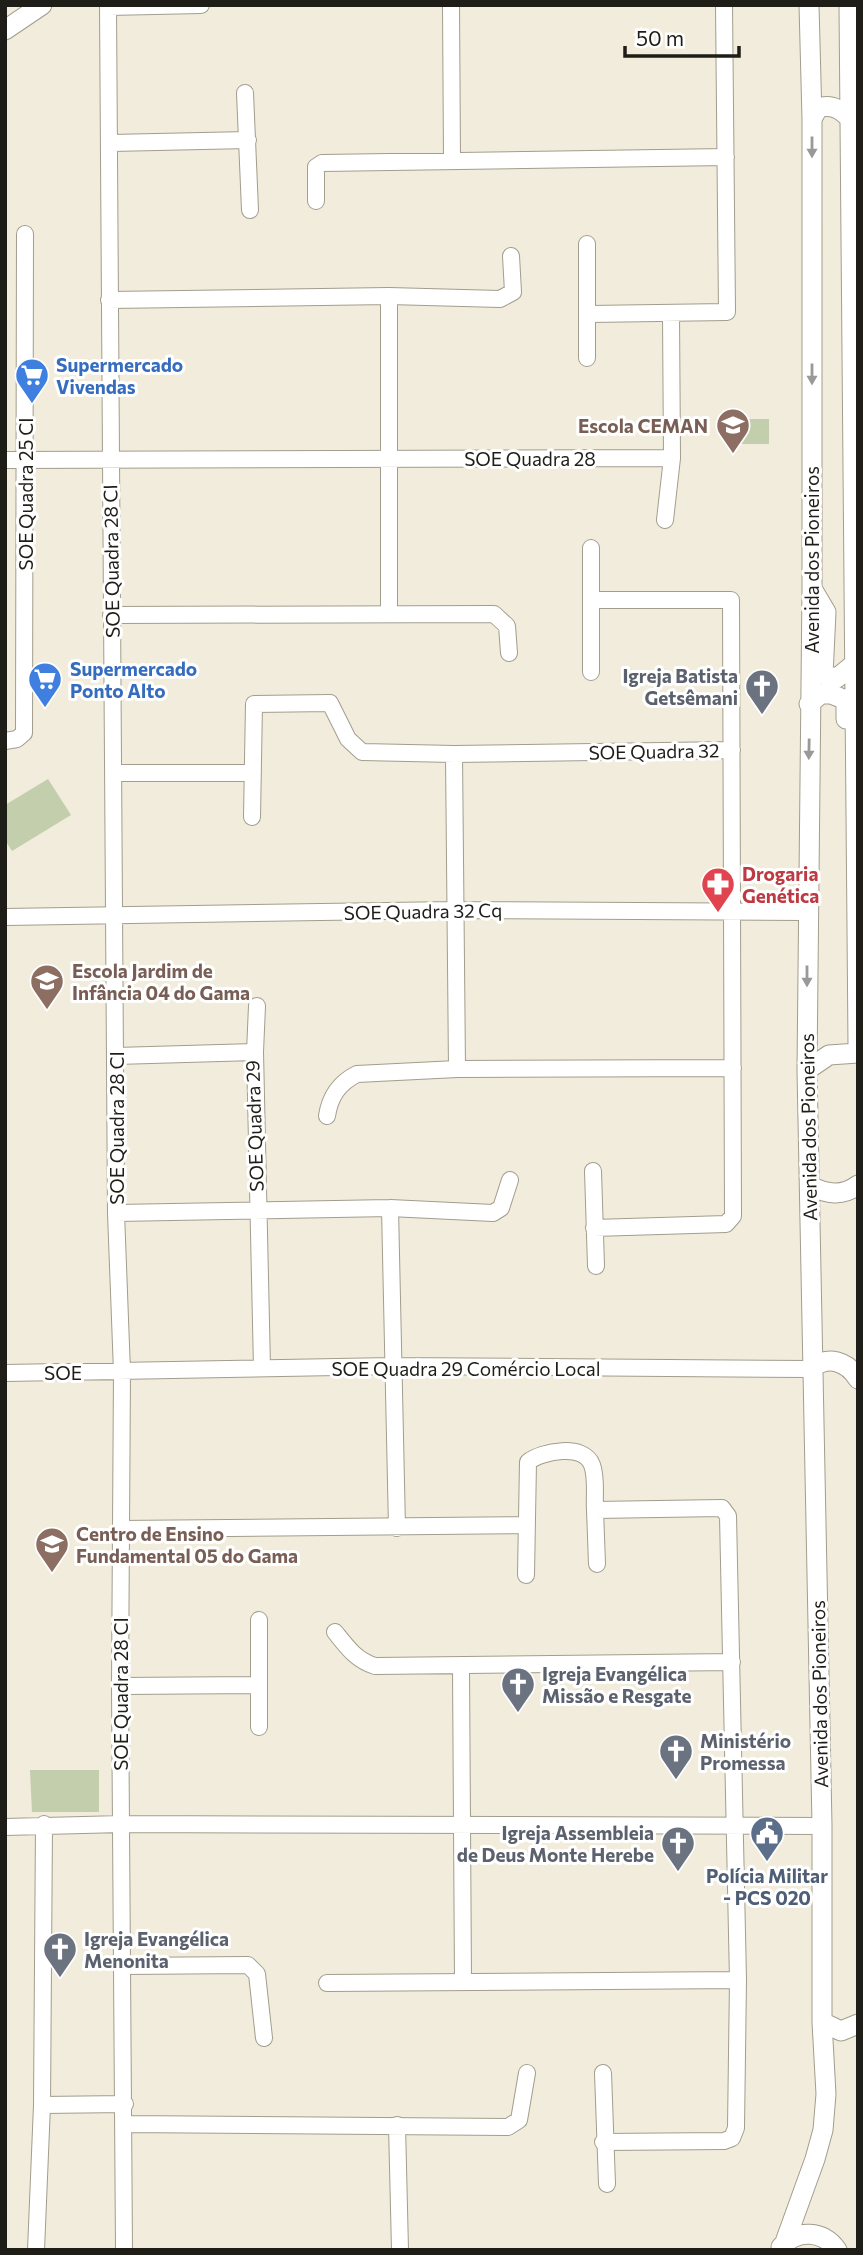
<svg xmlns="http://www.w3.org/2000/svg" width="863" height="2255" viewBox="0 0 863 2255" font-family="Commissioner,sans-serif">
<rect width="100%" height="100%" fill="#f1ecdb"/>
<path fill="#c2ceac" d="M731 419H769V444H731Z
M48 779 71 815 12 851 5 840V805Z
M30 1770H99V1812H32Z"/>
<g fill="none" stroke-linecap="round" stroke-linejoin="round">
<g stroke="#a29d8d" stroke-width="18">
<path id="minor" d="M108 5 116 1213 122 1372 120 1686 124 2250
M451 5 452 159
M108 7 201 5
M245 93 250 210
M111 143 248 140
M316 201V167L322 163 726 157
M587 244V358
M389 296V614
M109 300 389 296 500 299 513 292 511 256
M589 314 727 312 724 5
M5 460 672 458
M665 520 672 458 671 315
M592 600H731L733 1216 726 1224 594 1228
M111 615 494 614 507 626 509 653
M591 672V548
M5 741 17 739 24 733 25 234
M454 754 457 1069
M114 773H253
M252 817 254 704 330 703 348 739 362 752 454 754 732 750
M5 917 454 910 807 912
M255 1052 257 1006
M116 1056 255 1052 262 1368
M327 1116C330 1096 339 1083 357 1074L457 1069 733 1068
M593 1171 596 1266
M390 1208 397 1528
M116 1213 390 1208 493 1213 501 1208 510 1180
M5 1373 393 1366 811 1369
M595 1510 597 1564
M120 1529 526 1525
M526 1575 528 1462C542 1451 584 1443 592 1465 597 1478 594 1497 595 1510L722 1508 728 1516 738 1980 736 2128 732 2138 724 2141 603 2142
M335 1632C347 1647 356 1660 375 1666L732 1662
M461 1667 463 1980
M120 1686 259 1685
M259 1727V1620
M5 1827 122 1824 822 1826
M123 1966 248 1965 257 1974 264 2038
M327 1983 738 1980
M603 2073 607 2184
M42 2105 125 2104
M125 2124 508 2127 519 2120 527 2073
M397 2125 400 2250
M36 2250 42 2105 44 1824"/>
</g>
<g stroke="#a29d8d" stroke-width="21">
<path id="major" d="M849 5 858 1045
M5 30 42 5
M812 119 818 108C832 103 842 110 851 120
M813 590 826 612 823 675 837 678 854 664
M809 704 821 694H831L846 700V719
M807 1070 829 1055 858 1053
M810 1186C827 1194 842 1197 858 1185
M811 1369C828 1354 848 1362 858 1379
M822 2022 841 2031 858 2024
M785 2242 815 2159 823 2130 826 2094 822 2022V1826L807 1070 812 589V119L809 5
M781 2247C797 2229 823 2230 837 2250"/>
</g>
<use href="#minor" stroke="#fff" stroke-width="16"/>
<use href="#major" stroke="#fff" stroke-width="19"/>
</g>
<defs><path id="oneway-solid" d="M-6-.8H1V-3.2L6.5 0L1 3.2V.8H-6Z" transform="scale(1.75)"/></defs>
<g fill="#9a9997">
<use href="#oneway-solid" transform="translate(812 147) rotate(90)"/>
<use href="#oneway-solid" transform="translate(812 374) rotate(90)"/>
<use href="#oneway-solid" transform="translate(809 749) rotate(91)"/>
<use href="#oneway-solid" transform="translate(807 976) rotate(90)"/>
</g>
<defs>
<g id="supermarket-pin" transform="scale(1.75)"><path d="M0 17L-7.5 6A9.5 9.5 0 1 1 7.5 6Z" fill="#3f7fe0" stroke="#fff"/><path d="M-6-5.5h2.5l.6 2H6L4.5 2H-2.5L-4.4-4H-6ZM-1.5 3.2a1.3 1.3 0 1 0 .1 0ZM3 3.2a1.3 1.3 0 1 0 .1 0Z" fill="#fff"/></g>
<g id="school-pin" transform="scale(1.75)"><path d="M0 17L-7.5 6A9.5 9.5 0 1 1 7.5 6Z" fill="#8d6e63" stroke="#fff"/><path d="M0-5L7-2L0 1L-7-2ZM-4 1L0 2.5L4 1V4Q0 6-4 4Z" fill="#fff"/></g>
<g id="church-pin" transform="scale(1.75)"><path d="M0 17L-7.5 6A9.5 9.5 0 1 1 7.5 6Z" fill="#6b7280" stroke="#fff"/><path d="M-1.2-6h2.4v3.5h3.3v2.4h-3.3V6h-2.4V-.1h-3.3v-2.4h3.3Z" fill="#fff"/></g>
<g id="pharmacy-pin" transform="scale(1.75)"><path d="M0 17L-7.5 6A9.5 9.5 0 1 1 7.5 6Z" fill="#e0444e" stroke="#fff"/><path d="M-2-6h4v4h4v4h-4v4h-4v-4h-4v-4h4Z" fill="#fff"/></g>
<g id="civic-pin" transform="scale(1.75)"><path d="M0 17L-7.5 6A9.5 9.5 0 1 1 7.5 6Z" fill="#5c6f8a" stroke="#fff"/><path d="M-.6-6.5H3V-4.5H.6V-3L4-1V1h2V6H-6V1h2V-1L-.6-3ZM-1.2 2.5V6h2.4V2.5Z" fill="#fff"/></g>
</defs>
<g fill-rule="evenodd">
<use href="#supermarket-pin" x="32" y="375"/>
<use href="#school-pin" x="733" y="425"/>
<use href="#supermarket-pin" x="45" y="679"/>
<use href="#church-pin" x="762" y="686"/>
<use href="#pharmacy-pin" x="718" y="884"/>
<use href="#school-pin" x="47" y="981"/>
<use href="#school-pin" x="52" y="1544"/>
<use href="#church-pin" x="518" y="1684"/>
<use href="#church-pin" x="676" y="1751"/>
<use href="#civic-pin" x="767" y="1833"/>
<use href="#church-pin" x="678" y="1843"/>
<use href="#church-pin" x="60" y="1949"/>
</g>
<g text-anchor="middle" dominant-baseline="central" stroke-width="6" stroke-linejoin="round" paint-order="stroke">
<g font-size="19" font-weight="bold" fill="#366cbe" stroke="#fff" text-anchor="start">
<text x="56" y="364">Supermercado<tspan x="56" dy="22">Vivendas</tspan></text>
<text x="70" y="668">Supermercado<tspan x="70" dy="22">Ponto Alto</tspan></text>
</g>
<g font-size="19" font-weight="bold" fill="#785e54" stroke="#fff" text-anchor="start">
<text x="708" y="425" text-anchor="end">Escola CEMAN</text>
<text x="72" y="970">Escola Jardim de<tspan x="72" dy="22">Infância 04 do Gama</tspan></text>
<text x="76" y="1533">Centro de Ensino<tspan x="76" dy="22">Fundamental 05 do Gama</tspan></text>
</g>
<g font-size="19" fill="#1f1d17" stroke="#fff">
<text x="530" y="458">SOE Quadra 28</text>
<text transform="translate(25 494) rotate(-90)">SOE Quadra 25 CI</text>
<text transform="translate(811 560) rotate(-90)">Avenida dos Pioneiros</text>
<text transform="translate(111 561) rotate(-91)">SOE Quadra 28 CI</text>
<text transform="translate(654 751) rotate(-1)">SOE Quadra 32</text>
<text transform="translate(423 911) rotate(-1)">SOE Quadra 32 Cq</text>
<text transform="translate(254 1126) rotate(-92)">SOE Quadra 29</text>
<text transform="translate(808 1127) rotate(-91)">Avenida dos Pioneiros</text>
<text transform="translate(116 1128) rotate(-90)">SOE Quadra 28 CI</text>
<text x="466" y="1368">SOE Quadra 29 Comércio Local</text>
<text x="63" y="1372">SOE</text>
<text transform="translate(120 1694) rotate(-90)">SOE Quadra 28 CI</text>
<text transform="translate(819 1694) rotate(-91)">Avenida dos Pioneiros</text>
</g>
<g font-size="19" font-weight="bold" fill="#5b616d" stroke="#fff" text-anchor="start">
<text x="738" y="675" text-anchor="end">Igreja Batista<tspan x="738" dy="22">Getsêmani</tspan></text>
<text x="542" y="1673">Igreja Evangélica<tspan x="542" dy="22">Missão e Resgate</tspan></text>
<text x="700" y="1740">Ministério<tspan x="700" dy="22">Promessa</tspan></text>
<text x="654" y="1832" text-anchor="end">Igreja Assembleia<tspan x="654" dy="22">de Deus Monte Herebe</tspan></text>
<text x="84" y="1938">Igreja Evangélica<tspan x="84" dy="22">Menonita</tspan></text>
</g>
<g font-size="19" font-weight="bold" fill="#be3a42" stroke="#fff" text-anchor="start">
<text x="742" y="873">Drogaria<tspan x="742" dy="22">Genética</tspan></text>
</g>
<g font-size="19" font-weight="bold" fill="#4e5e75" stroke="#fff">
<text x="767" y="1875">Polícia Militar<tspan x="767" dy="22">- PCS 020</tspan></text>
</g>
</g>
<rect width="863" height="2255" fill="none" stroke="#1f1d17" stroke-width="14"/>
<path d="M625 46v10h114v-10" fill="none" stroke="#1f1d17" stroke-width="3.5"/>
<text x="636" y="46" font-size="21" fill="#1f1d17" stroke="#ffffff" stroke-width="5" paint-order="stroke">50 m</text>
</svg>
